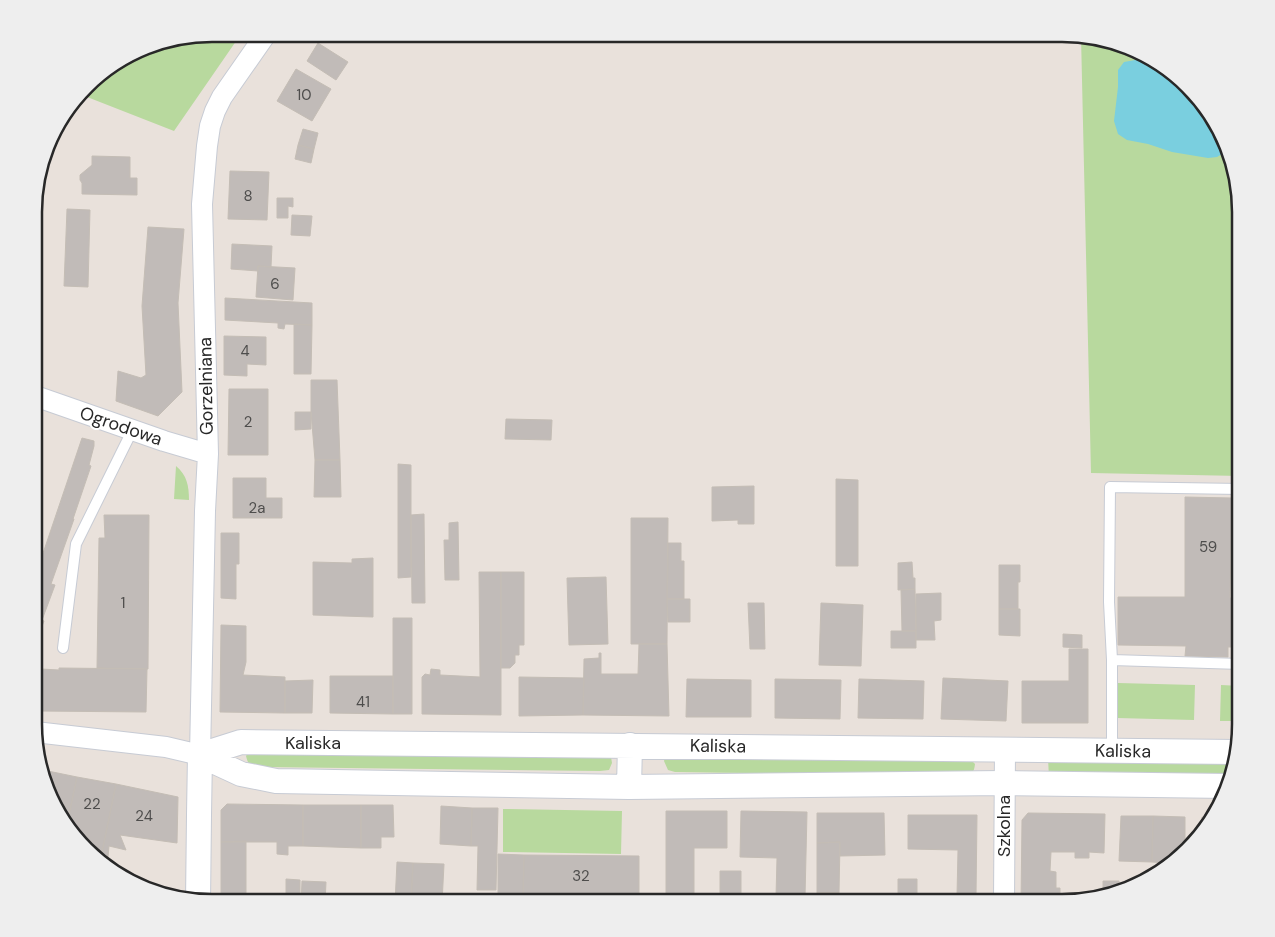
<svg xmlns="http://www.w3.org/2000/svg" width="1275" height="937" viewBox="0 0 1275 937" font-family="'DM Sans',sans-serif">
<rect width="100%" height="100%" fill="#e9e1db"/>
<path fill="#b8d99e" d="M213 34H241L174 131 82 95 95 78 145 47Z
M1081 36 1130 47 1171 71 1223 133 1241 201V476L1091 473Z
M176 466C187 475 189 486 189 500L174 499Z
M1118 683 1195 685 1194 720 1117 718Z
M1221 685 1241 686V721H1220Z
M249 751 611 757 612 763 609 770 600 771 264 767C252 766 249 768 246 756Z
M665 757 971 760 975 764C974 773 972 774 963 776L675 772 668 770 664 761Z
M1048 758 1235 759 1231 780 1049 778Z
M503 809 622 811 621 854 503 852Z"/>
<path fill="#7acfdf" d="M1141 59 1154 61 1171 71 1223 133 1226 144 1222 154 1217 157 1208 158 1172 152 1148 144 1127 140 1118 134 1114 121 1118 87V70L1124 62Z"/>
<path fill="#c1bbb8" stroke="#c4bdb5" d="M318 43 348 62 336 80 307 61Z
M296 69 331 89 312 121 277 101Z
M303 129 318 133 314 149 298 145Z
M298 145 314 149 311 163 295 159Z
M92 156 130 157V178H137V195L82 194V183L80 180V175L92 165Z
M230 171 269 172 267 220 228 219Z
M277 198H293V207L288 206V218H277Z
M67 209 90 210 88 287 64 286Z
M292 215 312 216 310 236 291 235Z
M148 227 184 229 178 303 182 392 158 416 116 401 118 371 141 378 146 375 142 306Z
M232 244 272 246 271 267 258 266V271L231 269Z
M258 266 295 268 293 300 256 297Z
M225 298 312 303V325L285 324 284 329 278 328V323L225 320Z
M294 324 312 325 311 374H294Z
M224 336 266 337V365L247 364V376L224 375Z
M311 380H337L340 460H315L311 412Z
M229 389H268V455H228Z
M295 412H311V429L295 430Z
M506 419 552 420 551 440 505 439Z
M82 438 94 441V446L89 465 91 466 73 519H74L51 584 55 585 42 620 44 621 35 645V577Z
M315 460H340L341 497H314Z
M398 464 411 465V577L398 578Z
M233 478H266V498H282V518H233Z
M836 479 858 480V566H836Z
M754 486V524H738V520L712 521V487Z
M1185 497 1232 498 1230 598H1241V647H1228V657L1185 656 1186 646 1118 645V597H1185Z
M424 514 425 603H412L411 515Z
M104 515H149L148 669 97 668 99 538H105Z
M631 518H668L667 644H631Z
M458 522 459 580H445L444 540H449V523Z
M221 533H239V564H236V599L221 598Z
M668 543H681V561H684V599H667Z
M373 558V617L313 615V562L352 563V559Z
M912 562 913 578H915V589L898 590V563Z
M999 565H1020V582H1018V609H999Z
M479 572H501V715L422 714V677L425 674 430 675 431 669 440 670V675L480 677Z
M501 572H524V645H519V655H515V663L510 668H501Z
M606 577 608 644 569 645 567 578Z
M915 589 916 631H902L901 590Z
M941 593V620L934 621 935 640H916V594Z
M667 599H690V622H668Z
M748 603H764L765 649H750Z
M821 603 863 605 861 666 819 665Z
M999 609H1020V636L999 635Z
M393 618H412V714H393Z
M221 625 246 626V662L243 675 285 677V713L220 712Z
M891 631H916V648H891Z
M1063 634 1082 635V648L1063 647Z
M639 644H667L669 716 583 715 584 659 599 658V653H601V674H638Z
M1069 649H1088V723H1022V681H1069Z
M59 668 147 669 146 712 38 711 41 669 59 670Z
M330 676H393V714L330 713Z
M519 677 584 678 583 715 519 716Z
M943 678 1008 681 1006 721 941 719Z
M687 679 751 680V717H686Z
M775 679 841 680 840 719 775 718Z
M859 679 924 681 923 719 858 718Z
M313 680 312 713H285V681Z
M43 770 77 777 67 824 58 813Z
M77 777 116 784 100 862 67 824Z
M116 784 178 797 177 843 120 835 126 850 109 846 107 868 100 862Z
M227 804 303 805V846H288V855L277 854V842H221V810Z
M303 805H361V848L303 846Z
M361 805H393L394 837H381V848H361Z
M441 806 472 808 471 846 440 844Z
M472 808H498L496 890H477L478 846H471Z
M666 811H727V848H694V903H666Z
M741 811 807 812 805 897H776L777 858 740 857Z
M817 813H884L885 855 840 856V842L817 843Z
M1028 813 1105 814 1104 853 1089 852V858H1075V852H1051L1050 871 1056 872V888H1060V901L1056 902V903H1021L1022 820Z
M908 815H977L976 896H957L958 850 908 849Z
M1121 816H1153L1152 862 1119 861Z
M1153 816 1185 817V849L1168 863 1152 862Z
M1202 817H1213L1204 833 1201 836Z
M246 841V903H221V842Z
M840 842 839 893H817V843Z
M498 854 524 855 523 903H498Z
M524 855 639 856V903H600V897L552 896V903H533V898L523 897Z
M397 862 413 863 411 903H395Z
M413 863 444 864 442 903H411Z
M720 871H741V903H720Z
M286 879 300 880V903H286Z
M898 879H917V903H898Z
M302 881 326 882 325 903H301Z
M1103 881H1119V890L1103 894Z
M817 893H839V903H817Z
M949 896H977V903H949Z"/>
<g fill="none" stroke-linecap="round" stroke-linejoin="round">
<g stroke="#c7cbd4" stroke-width="12">
<path id="service" d="M63 648 76 544 132 431
M1112 660 1109 602 1110 487 1241 489
M1112 751V660L1241 664"/>
</g>
<g stroke="#c7cbd4" stroke-width="22">
<path id="minor" d="M35 396 164 441 208 454
M35 732 166 747 200 755 205 511 208 454 202 204 207 146 210 126 215 111 222 97 266 34
M1004 903 1005 749"/>
</g>
<g stroke="#c7cbd4" stroke-width="26">
<path id="tertiary" d="M200 755 241 742 1237 752
M200 755 241 774 276 781 629 787 1004 783 1229 786
M629 787 630 745
M198 902 199 815 200 755"/>
</g>
<use href="#service" stroke="#fff" stroke-width="10"/>
<use href="#minor" stroke="#fff" stroke-width="20"/>
<use href="#tertiary" stroke="#fff" stroke-width="24"/>
</g>
<g text-anchor="middle" dominant-baseline="central" stroke-width="4" stroke-linejoin="round" paint-order="stroke">
<g font-size="15" fill="#4e4d4c">
<text x="304" y="95">10</text>
<text x="248" y="196">8</text>
<text x="275" y="284">6</text>
<text x="245" y="351">4</text>
<text x="248" y="422">2</text>
<text x="257" y="508">2a</text>
<text x="1208" y="547">59</text>
<text x="123" y="603">1</text>
<text x="363" y="702">41</text>
<text x="92" y="804">22</text>
<text x="144" y="816">24</text>
<text x="581" y="876">32</text>
</g>
<g font-size="18" fill="#282828" stroke="#fff">
<text transform="translate(206 386) rotate(-91)">Gorzelniana</text>
<text transform="translate(121 426) rotate(19)">Ogrodowa</text>
<text x="313" y="743">Kaliska</text>
<text transform="translate(718 746) rotate(1)">Kaliska</text>
<text transform="translate(1123 751) rotate(1)">Kaliska</text>
<text transform="translate(1004 826) rotate(-90)">Szkolna</text>
</g>
</g>
<path d="M0 0H1275V937H0ZM212 42H1062A170 170 0 0 1 1232 212V724A170 170 0 0 1 1062 894H212A170 170 0 0 1 42 724V212A170 170 0 0 1 212 42Z" fill="#eee" fill-rule="evenodd"/>
<path fill="none" stroke="#282828" stroke-width="2.5" d="M212 42H1062A170 170 0 0 1 1232 212V724A170 170 0 0 1 1062 894H212A170 170 0 0 1 42 724V212A170 170 0 0 1 212 42Z"/>
</svg>
